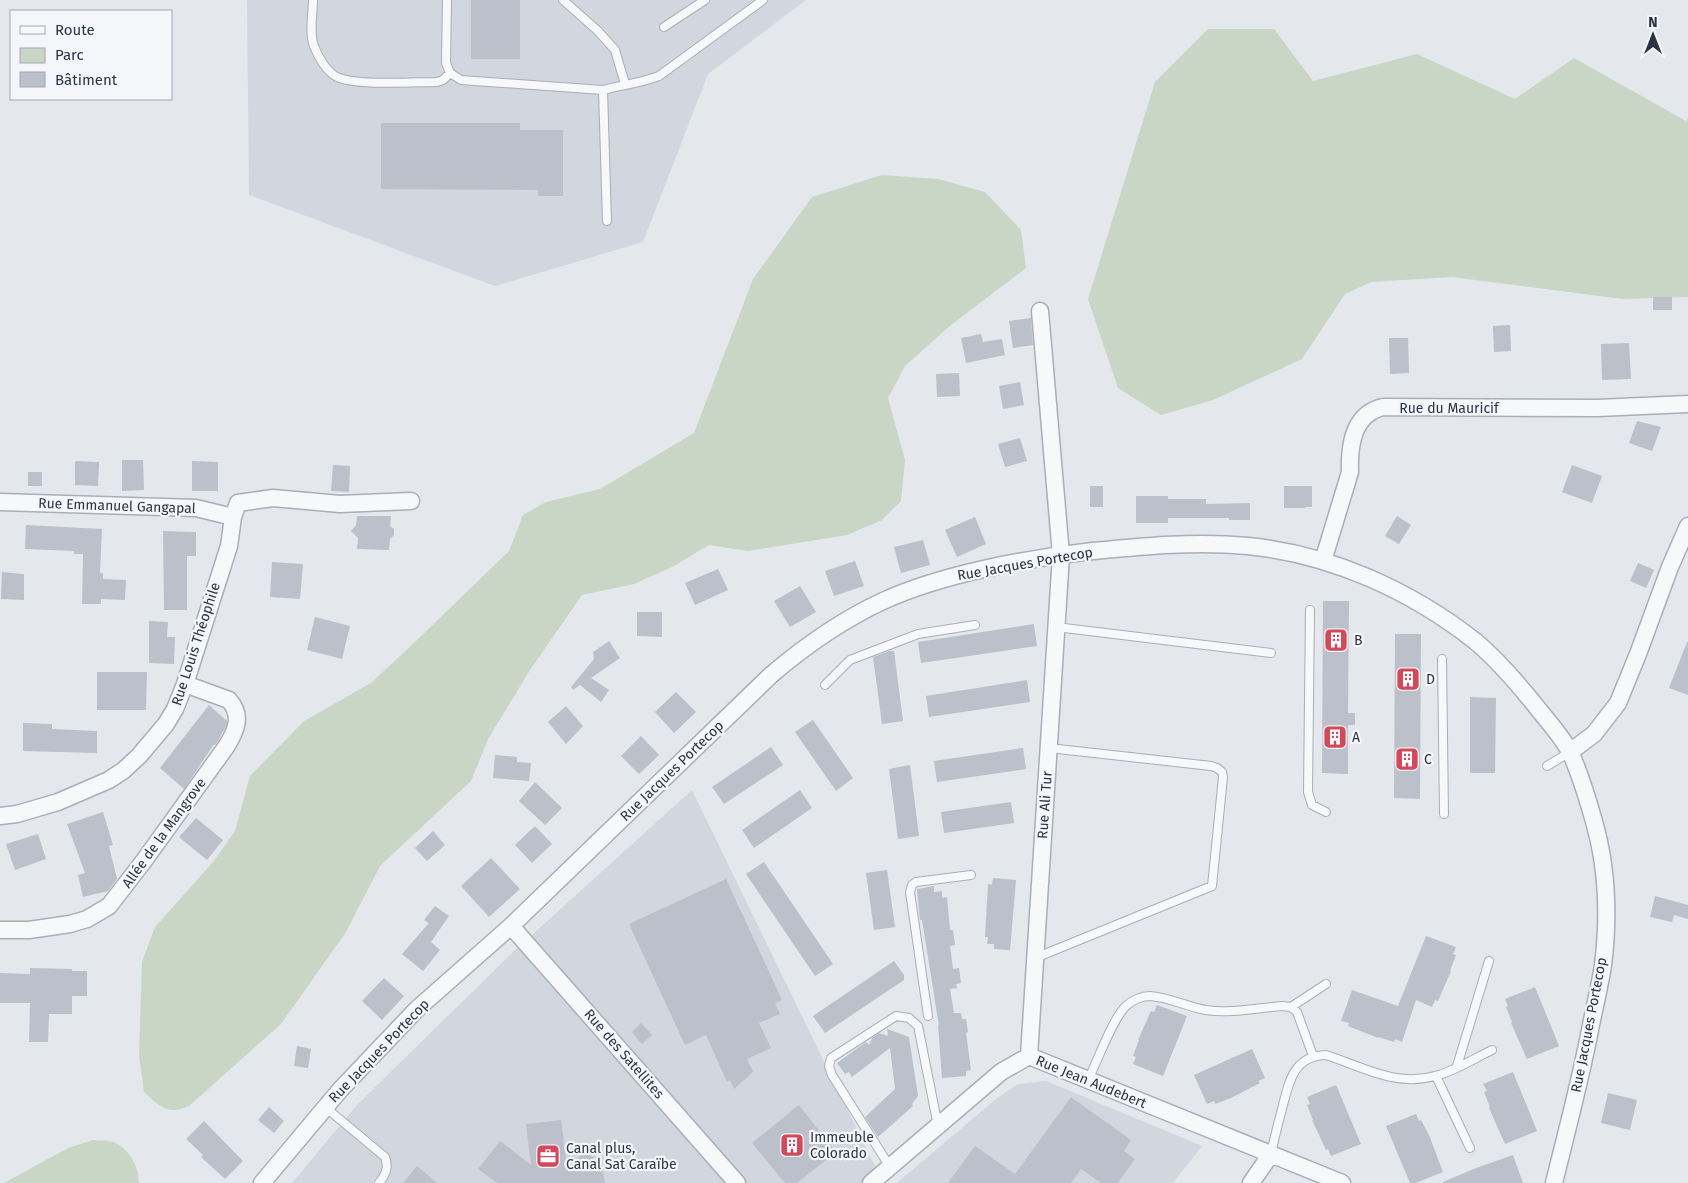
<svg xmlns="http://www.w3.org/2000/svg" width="1688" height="1183" viewBox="0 0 1688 1183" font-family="'Fira Sans',sans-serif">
<rect width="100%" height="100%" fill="#e4e7ec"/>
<path fill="#d2d6de" d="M247 0H806L708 74 643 242 495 286 249 195Z
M692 790 883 1183H292L356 1106 512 953Z
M1046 1081 1202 1146 1173 1183H897L996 1099 1018 1084Z"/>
<path fill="#c9d6c5" d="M1208 29H1274L1313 81 1417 54 1515 99 1574 58 1686 121 1688 118V297L1623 299 1452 277 1371 282 1345 294 1302 359 1213 400 1161 415 1118 388 1088 299 1155 82Z
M882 175 938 179 985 192 1021 230 1026 268 951 325 905 366 888 398 905 460 901 501 882 520 847 535 748 551 709 545 672 567 634 584 582 595 530 670 488 739 471 781 380 866 346 932 281 1024 189 1106C168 1116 159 1106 144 1092L139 1055 142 962 155 927 213 862 235 831 250 776 304 721 371 683 415 642 509 551 523 515 546 502 600 489 694 433 753 279 812 197Z
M93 1140C98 1141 104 1140 109 1141 127 1144 139 1166 139 1183H4L68 1148Z"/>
<path fill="#bbc0ca" d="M471 0H520V59H471Z
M381 123H520V130H563V196H538V190L381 189Z
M1653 297H1672V310H1653Z
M1031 318 1033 345 1013 348 1009 321Z
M1510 325 1511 351 1494 352 1493 326Z
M981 334 983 342 1002 339 1005 355 966 363 961 338Z
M1389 338H1408L1409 373 1390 374Z
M1629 343 1631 379 1602 380 1601 344Z
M959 373 960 396 937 397 936 374Z
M1020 382 1024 405 1003 409 999 386Z
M1637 421 1661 427 1652 451 1629 443Z
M1020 438 1027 461 1005 467 998 444Z
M122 460H143L144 490 122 491Z
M75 461 99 462 98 486 75 485Z
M192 461 218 462V491H192Z
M333 465 350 466 349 492 331 491Z
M1572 465 1602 476 1592 503 1562 492Z
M28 472H42V486H28Z
M1090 486H1103V507H1090Z
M1284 486H1312V507H1305V508H1284Z
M1136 496H1168V499H1206V504L1250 503V520H1229V518H1168V523H1136Z
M357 516H391L390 526 394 529V535L390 539 389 550 357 549 358 538 351 531 356 525Z
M1397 516 1411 525 1399 544 1385 536Z
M975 517 986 544 957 557 945 530Z
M26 525 102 529 100 573H103V579L126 580 125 600 101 599V604H82L83 554H74V551L25 549Z
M163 531 196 532V556H187V610H164Z
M923 540 930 565 901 573 894 547Z
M855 561 864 586 834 596 825 571Z
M272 562 303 564 300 599 270 597Z
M1638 563 1654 570 1646 588 1630 581Z
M718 569 728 590 695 605 685 583Z
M2 572 24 574V600L1 599Z
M800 586 816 612 790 627 774 601Z
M1323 601H1349L1348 713H1355V725H1348V774L1322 773Z
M637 612H662V637L637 636Z
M315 617 350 626 342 659 307 650Z
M149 621 168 622 167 637H175L174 664 149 663Z
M1034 624 1037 646 921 663 918 642Z
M1395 634H1421L1420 799 1394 798Z
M609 641 620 658 591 678 609 690 601 702 580 685 573 690 571 687 594 659 593 652Z
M1687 642H1688V695L1669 688Z
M889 651H894L903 721 882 724 873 657Z
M97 672H147L146 710H97Z
M1027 680 1030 702 929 717 926 696Z
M676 692 696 712 674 733 655 712Z
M1470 697 1496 698 1495 773H1470Z
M209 705 227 721 226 726 218 741 215 745 214 744 184 789 160 768Z
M566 706 583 726 566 744 548 722Z
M813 720 853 778 836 791 795 732Z
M23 723 52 724V729L97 731V753L23 751Z
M641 736 659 755 639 774 621 756Z
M771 747 783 765 724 804 712 787Z
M1023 748 1026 769 937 782 934 761Z
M495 755 517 757V762L531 763 529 781 493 778Z
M910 765 919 836 898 839 889 769Z
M535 782 562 808 545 825 519 801Z
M800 790 812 808 754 848 742 830Z
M1011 802 1014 823 944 833 941 812Z
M103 812 113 845 109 846 117 879 108 891 83 897 78 875 85 873 67 824Z
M196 818 223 840 207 860 179 837Z
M535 826 552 844 532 863 515 845Z
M433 831 445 845 427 861 415 848Z
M38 834 46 859 15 870 6 844Z
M491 858 520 889 489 917 461 886Z
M764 862 833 964 815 976 746 874Z
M887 870 895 927 874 930 866 873Z
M993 878 1016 880 1010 950 994 949V944H987L988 937H985L988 884 992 885Z
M726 879 782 1000 775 1003 780 1014 759 1023 771 1048 747 1059 753 1072 734 1089 730 1080 727 1082 706 1035 685 1045 629 924Z
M934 886V892L942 891V898L947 897 950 930H953L955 945 950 946 953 969 959 968 961 983 956 984 957 988 950 989 954 1013H961L962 1019H966L968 1032 966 1033 971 1070 966 1071V1076L942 1078 938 1025 939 1026 922 920H920L917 889Z
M1655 896 1688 905V919L1674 915 1672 922 1650 917Z
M435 906 449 916 431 942 440 950 423 971 402 954 429 923 424 920Z
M1426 936 1456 947 1453 954 1456 955 1450 971H1451L1438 1001 1435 1000 1432 1007 1416 1000 1402 1042 1395 1039 1394 1042 1378 1037V1038L1348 1026 1349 1023 1341 1021 1352 990 1398 1006Z
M894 961 904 975V980L825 1033 813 1016Z
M30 968 72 969V971H87V996H72V1014H49L48 1042H29L30 1003H0V973L30 974Z
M384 978 404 996 382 1020 362 1001Z
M1535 987 1559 1046 1527 1059 1511 1023 1512 1022 1506 1007 1508 1006 1505 999Z
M1157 1005 1187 1016 1163 1076 1133 1064 1136 1057 1133 1056 1139 1040H1138L1151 1011 1154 1012Z
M641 1023 652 1035 642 1044 632 1032Z
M887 1029 909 1037 918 1096 912 1104 913 1106 878 1137 865 1117 895 1089 890 1048 852 1077 849 1072 845 1074 837 1063 866 1042 869 1045 872 1038 879 1033 888 1036Z
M297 1046 311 1049 308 1068 294 1066Z
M1252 1049 1265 1078 1258 1081 1260 1083 1231 1098 1215 1104 1214 1101 1207 1104 1194 1075Z
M1513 1072 1537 1131 1505 1144 1489 1108 1490 1107 1484 1092 1487 1091 1483 1084Z
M1336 1085 1361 1144 1331 1156 1328 1149 1326 1150 1312 1120H1313L1307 1105 1310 1104 1307 1097Z
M1608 1093 1637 1100 1630 1130 1601 1123Z
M1071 1097 1131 1140 1124 1151 1135 1159 1118 1183H1101L1081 1169 1071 1183H948L975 1146 1015 1174Z
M799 1105 836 1152 797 1183H785L752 1143Z
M269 1107 284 1121 274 1133 258 1120Z
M1416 1114 1419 1121 1421 1120 1429 1135 1443 1172 1416 1183H1410L1386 1126Z
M561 1120 568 1173 584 1150 601 1164 605 1183H497L478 1169 500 1141 531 1165 526 1124Z
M204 1121 243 1161 225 1179 201 1157 203 1155 186 1139Z
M1513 1155 1523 1183H1443V1182L1476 1168Z
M417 1166 437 1183H403Z"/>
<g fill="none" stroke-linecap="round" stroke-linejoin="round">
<g stroke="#a9aeb7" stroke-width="10">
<path id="lane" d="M313 0C313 14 309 33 314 46 318 57 327 72 337 77 356 86 414 82 437 82L443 80 450 73
M447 0 446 63 450 73 461 80 603 90C622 85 641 83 659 76L763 0
M563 0 598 31 615 50 625 84
M664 27 705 0
M603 90 607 221
M1310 610 1308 792 1312 805 1326 812
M1056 627 1271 653
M1442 659 1444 814
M825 685 850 660 918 634 975 625
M1547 766 1570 752
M1035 958 1212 886 1223 777 1222 772 1217 768 1211 766 1049 748
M1291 1007 1326 984
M928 1016 910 892 912 885 916 882 971 875
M1457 1066 1489 961
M1436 1076 1470 1148
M1088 1080C1097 1062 1113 1018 1126 1006 1132 1000 1142 996 1150 996 1169 997 1187 1007 1206 1010 1230 1014 1257 1008 1282 1006L1291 1007 1297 1012 1313 1056
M325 1107 385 1157C389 1168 386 1174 379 1183
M1271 1154C1274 1139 1278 1124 1282 1109 1289 1082 1293 1056 1326 1055 1363 1067 1396 1087 1435 1076 1453 1072 1475 1058 1492 1050
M890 1167 832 1075 829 1066 831 1058 896 1016 909 1018 918 1026 938 1126"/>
</g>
<g stroke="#a9aeb7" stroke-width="19">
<path id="street" d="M0 502 196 508 233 517
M1323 561 1350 472C1349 445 1353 414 1383 407L1597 408 1688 404
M1570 752 1594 734 1618 703 1638 654 1670 567 1688 526
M0 816 17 814 58 802 109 780 124 770 139 756 166 724 175 709 185 684 229 546 233 517 238 503 273 498 340 504 411 501
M511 926 737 1183
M0 930H29L70 924 87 919 109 906 143 862 226 747C236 731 243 716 229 700L185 684
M1029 1056 1061 555 1040 311
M262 1183 340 1090 417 1009 511 926 771 675C805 646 842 620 883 601 942 574 1028 558 1093 551 1145 546 1195 541 1248 546 1330 554 1410 590 1475 641 1499 661 1520 686 1539 710 1550 724 1564 739 1571 754 1580 774 1587 797 1593 818 1607 865 1609 917 1603 965 1600 985 1595 1005 1591 1025 1581 1078 1567 1130 1554 1183
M871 1183 1001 1072 1029 1056 1342 1183
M1251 1183 1271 1154"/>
</g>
<use href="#lane" stroke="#f7f8fa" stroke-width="8"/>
<use href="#street" stroke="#f7f8fa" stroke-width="16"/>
</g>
<defs>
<g id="building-square" transform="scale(1.25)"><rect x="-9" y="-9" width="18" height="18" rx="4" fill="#d1495b" stroke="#f4f6f9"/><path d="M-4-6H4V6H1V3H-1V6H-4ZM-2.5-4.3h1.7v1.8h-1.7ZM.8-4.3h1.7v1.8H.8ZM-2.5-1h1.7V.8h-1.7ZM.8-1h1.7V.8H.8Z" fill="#fff"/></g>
<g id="office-square" transform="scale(1.25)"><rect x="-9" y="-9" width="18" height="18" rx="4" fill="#d1495b" stroke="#f4f6f9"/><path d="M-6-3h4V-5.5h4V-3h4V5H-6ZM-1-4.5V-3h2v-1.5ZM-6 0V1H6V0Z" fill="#fff"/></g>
</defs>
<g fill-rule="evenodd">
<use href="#building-square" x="1336" y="640"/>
<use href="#building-square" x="1408" y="679"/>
<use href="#building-square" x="1335" y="737"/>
<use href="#building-square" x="1407" y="759"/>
<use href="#building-square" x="792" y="1145"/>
<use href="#office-square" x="548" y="1156"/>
</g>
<g text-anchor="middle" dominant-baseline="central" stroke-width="4.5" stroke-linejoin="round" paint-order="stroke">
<g font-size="14" fill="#2b3445" stroke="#f4f6f9">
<text x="1449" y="408">Rue du Mauricif</text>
<text transform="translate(117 506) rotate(2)">Rue Emmanuel Gangapal</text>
<text transform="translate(1025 564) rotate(-10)">Rue Jacques Portecop</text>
<text transform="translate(196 644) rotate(-72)">Rue Louis Théophile</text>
<text transform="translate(672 771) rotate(-44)">Rue Jacques Portecop</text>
<text transform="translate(1045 805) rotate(-86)">Rue Ali Tur</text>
<text transform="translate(164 833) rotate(-54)">Allée de la Mangrove</text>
<text transform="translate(1589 1025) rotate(-79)">Rue Jacques Portecop</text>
<text transform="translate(379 1051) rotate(-46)">Rue Jacques Portecop</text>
<text transform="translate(624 1054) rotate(49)">Rue des Satellites</text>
<text transform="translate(1091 1082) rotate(22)">Rue Jean Audebert</text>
</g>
<g font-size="14" fill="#2b3445" stroke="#f4f6f9" text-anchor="start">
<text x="1354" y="640">B</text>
<text x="1426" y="679">D</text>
<text x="1352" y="737">A</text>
<text x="1424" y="759">C</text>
<text x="810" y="1137">Immeuble<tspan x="810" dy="16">Colorado</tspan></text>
<text x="566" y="1148">Canal plus,<tspan x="566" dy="16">Canal Sat Caraïbe</tspan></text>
</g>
</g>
<rect x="10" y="10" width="162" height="90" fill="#f4f6f9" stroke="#a4a8b1"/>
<rect x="20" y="26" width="25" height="8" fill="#f7f8fa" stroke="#a4a8b1"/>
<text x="55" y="35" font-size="15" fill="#2b3445">Route</text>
<rect x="20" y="48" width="25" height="15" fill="#c9d6c5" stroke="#a4a8b1"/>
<text x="55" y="60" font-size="15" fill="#2b3445">Parc</text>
<rect x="20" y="72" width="25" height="15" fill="#bbc0ca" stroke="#a4a8b1"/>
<text x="55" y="85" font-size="15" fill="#2b3445">Bâtiment</text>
<g transform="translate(1653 35)" stroke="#f4f6f9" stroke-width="4" paint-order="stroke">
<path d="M0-4L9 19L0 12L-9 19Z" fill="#2b3445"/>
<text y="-8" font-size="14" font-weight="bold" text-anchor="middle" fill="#2b3445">N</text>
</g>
</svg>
